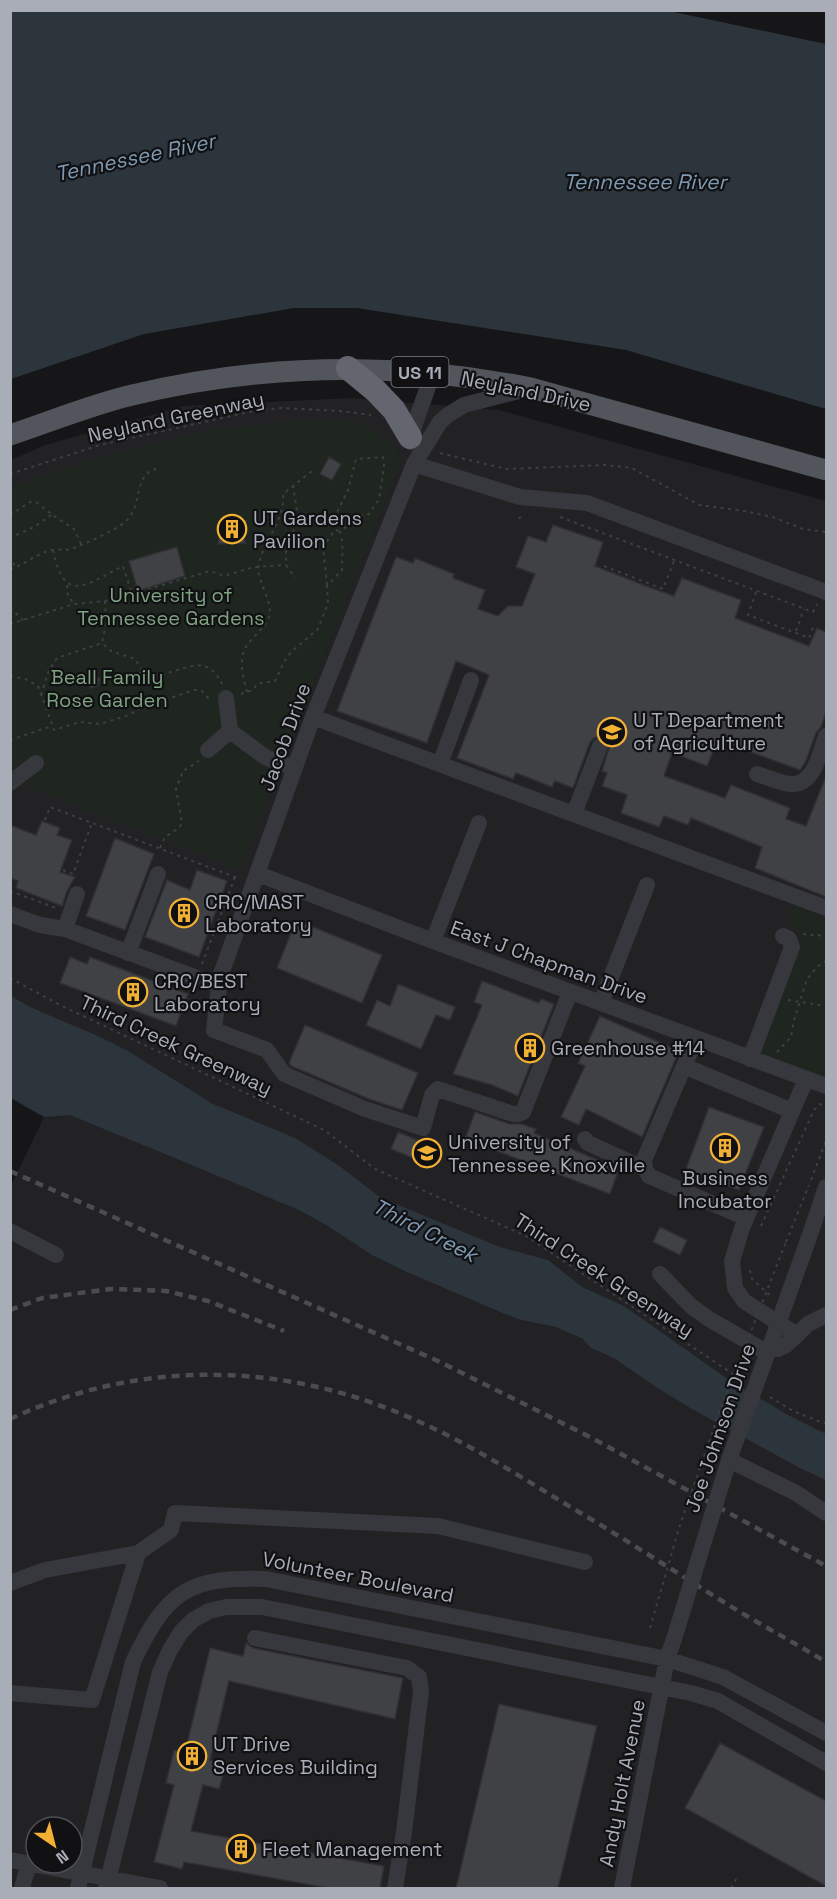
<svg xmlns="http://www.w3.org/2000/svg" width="837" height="1899" viewBox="0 0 837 1899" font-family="'Space Grotesk',sans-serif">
<rect width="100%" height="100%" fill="#161618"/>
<path fill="#222225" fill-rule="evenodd" d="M351 398 499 410 826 501V1888H11L10 1188 44 1117 11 1098V460L45 445 184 406ZM36 1827H72V1863H36Z"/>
<path fill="#1e261f" d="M311 419 364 423 398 450 399 466 240 869 11 780 10 487 88 461 204 431Z
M794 906 826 919V1077L763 1056 758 1049 803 931 787 924Z"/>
<path fill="#2c353c" d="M664 10 826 44V409L626 350 357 308H294L144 334 11 379V11Z
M11 996 30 1007 100 1037 128 1051 213 1104 295 1138 338 1165 381 1198 500 1247 548 1260 582 1287 624 1306 729 1380 788 1415 826 1434V1480L798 1467 692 1409 656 1387 614 1358 591 1348 583 1339 556 1327 522 1320 505 1314 407 1272 372 1255 328 1226 299 1210 182 1161 70 1115 44 1117 11 1098Z"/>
<path fill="#404145" stroke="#303034" stroke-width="1.5" d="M329 457 341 464 332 480 320 474Z
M222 521H246L242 536 246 543 218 544Z
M553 525 603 542 595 566 646 586 674 596 682 578 741 600 735 618 809 646 817 628 826 632V712L821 727 816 733 806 761 800 770 718 740 707 766 672 753 664 776 725 798 731 785 790 808 786 819 806 826 826 776V897L755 868 762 847 691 818 688 825 664 816 659 827 621 813 627 795 602 786 607 773 602 771 610 745 608 740 603 736 594 738 590 742 573 788 555 781 552 787 516 773 513 779 457 758 489 675 456 661 427 743 337 711 396 557 413 563 415 558 454 574 453 578 485 590 478 609 498 616 508 606H522L535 574 516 567 528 536 546 542Z
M177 547 185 576 138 591 129 561Z
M94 674 100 679 98 686 91 688 86 682 87 676Z
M42 821 60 828 57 835 72 840 60 872 75 877 67 891 62 906 16 888 18 881 10 878V825L36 835Z
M115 838 154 854 125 930 86 916Z
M197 870 227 881 199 957 145 937 167 880 190 890Z
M296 920 382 955 362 1003 277 968Z
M70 957 87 964 90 957 188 994 176 1026 60 983Z
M482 981 539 1003 541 999 554 1004 518 1096 492 1085 453 1074 482 1005 474 1002Z
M398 984 455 1007 450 1020 436 1015 421 1049 366 1025 377 1000 390 1006Z
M600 1016 679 1051 642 1137 586 1109 579 1125 561 1117 585 1066 578 1063Z
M305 1025 418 1073 402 1110 369 1099 291 1066 289 1063Z
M709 1107 764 1127 739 1190 686 1169Z
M475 1112 510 1124H522L536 1129 534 1133 619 1169 610 1194 465 1139Z
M398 1132 437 1148 430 1165 391 1149Z
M660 1227 687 1240 680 1255 653 1242Z
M246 1643 253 1648 403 1678 395 1719 229 1681 210 1760 226 1764 219 1789 203 1785 191 1831 384 1866 380 1888H328L184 1862 182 1869 154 1862 174 1785 166 1783 174 1750 185 1752 210 1648 243 1656Z
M499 1704 597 1726 558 1888H456Z
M720 1743 826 1801V1886L685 1808Z"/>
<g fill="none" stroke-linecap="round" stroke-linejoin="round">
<path stroke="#3d3f44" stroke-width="2" stroke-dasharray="3 4.5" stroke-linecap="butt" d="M440 453 506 469 605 465 632 468 699 505 744 511 773 517 803 529 826 532
M10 474 100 445 254 411 281 408 341 411 371 415
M293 485 297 511 291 544 286 552V565L295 578
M10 515 30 502H36L51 514 74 529 81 544
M560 517 813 612 817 604
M519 519 523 513
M10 539 12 537 34 527 51 515
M53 550C64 606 87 584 123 566L132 594
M10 556 15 567
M604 566 663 589 674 561
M10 569C24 565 35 555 48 551 56 548 64 551 71 549 83 545 116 530 125 522 143 507 133 474 156 469
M67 585 68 596 74 604
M327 585 323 547 335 530
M756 592 748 615 809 638 814 625
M105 601 106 624 102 643 111 651 135 659 144 673
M10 608 24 621
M10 624 74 604 105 601 132 594 210 571 224 576 254 567 286 565
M796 631 804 609
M139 673C147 673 156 675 163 674 187 669 207 653 222 684
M10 676 25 679 38 686 54 730 80 722 100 724 129 715 149 702 161 701 194 690 202 691 210 700
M247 692C244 679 239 664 244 651 249 637 269 628 270 612 270 596 255 578 259 563 265 538 285 520 283 494L312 471
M241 694 253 690 257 684 275 681 284 662 291 652 318 629 328 603 327 586 342 570C342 557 344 545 340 531L344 529 350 518 369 514 379 499 384 466 383 457 356 459 348 490 336 514 335 530 340 531
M41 695 49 670 57 658 102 643
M10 740 52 726
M45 820 50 807 240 879
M160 848 165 837 179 828 182 823 176 789 183 771 199 761
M63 870 73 874 92 823
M10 891 56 908
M803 934 826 936
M202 964 235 877
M10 978 62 1006 324 1130 375 1169 526 1236 742 1380
M788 1000 826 1006
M777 1052 791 1037 794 1020 807 979 817 967 826 961
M811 1180 826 1141
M761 1226 814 1110 820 1104 826 1106
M786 1242 809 1185
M750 1270 752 1279 772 1297
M770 1397 793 1411 826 1424
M731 1888 738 1876"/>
<path stroke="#37383d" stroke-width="16" d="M527 389 464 405 448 415 440 422 414 464 313 717 220 977 214 1030 267 1050 284 1074 365 1109 423 1128 432 1095 438 1089 513 1114H518L523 1112 570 992
M411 442 410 437 433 373
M414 464 520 497 587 503 826 592
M226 698 230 731 265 757 288 766
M313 717 826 908
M208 750 230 731
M440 764 471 680
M757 774C768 777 783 785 794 784 815 782 820 752 826 736
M10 783 36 763
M574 814 600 746
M258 874 433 941 826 1086
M10 914 40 925 65 929 219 986
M65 929 77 894
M433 941 479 823
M128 953 158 874
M601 1003 647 885
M696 1038 644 1160 645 1169 649 1176 746 1218
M750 1059 792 947 789 939 783 936
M684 1066 792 1111
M806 1079 742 1228 732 1261 735 1288 744 1301 791 1331 799 1333 808 1324 826 1315
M585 1139 588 1143 645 1169
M10 1231 56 1255
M806 1246 826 1187
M660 1274 691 1306 709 1319 761 1349H778L786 1345 799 1333
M729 1460 796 1493 826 1513
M138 1553 171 1530 175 1513 438 1526 585 1562
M10 1583 45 1570 138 1553 92 1700 10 1693
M255 1638 407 1668 419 1677 421 1691 404 1832 395 1888
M10 1860 160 1888
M22 1888 29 1863
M78 1888 133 1662C166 1592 188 1576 266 1579L667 1659 723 1677 826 1733
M106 1888 160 1672 170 1650 181 1632 193 1620 209 1611 226 1607H262L691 1693 718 1701 826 1763
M622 1888 667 1659 674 1639"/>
<path stroke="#53555c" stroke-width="21" d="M10 435C49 422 88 406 128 396 263 363 395 361 531 388L826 470"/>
<path stroke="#63666e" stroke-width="24" d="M348 368 376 391 394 410 410 437"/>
<path stroke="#4a4c52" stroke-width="4.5" stroke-dasharray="8 6" stroke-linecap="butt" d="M10 1171 440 1362 590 1437 826 1566
M10 1310 42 1298 111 1289 166 1291 208 1301 284 1331
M10 1419C139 1359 284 1361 413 1419 471 1444 525 1480 579 1512 633 1544 686 1579 740 1612 769 1629 798 1645 826 1662"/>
<path stroke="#3d3f44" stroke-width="2" stroke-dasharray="3 4.5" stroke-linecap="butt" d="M650 1628 679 1528 722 1405 786 1242"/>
<path stroke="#37383d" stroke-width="16" d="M674 1639 729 1460 806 1246"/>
</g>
<defs>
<g id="building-ring" transform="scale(1.5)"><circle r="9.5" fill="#111113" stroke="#f2b134" stroke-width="1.5"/><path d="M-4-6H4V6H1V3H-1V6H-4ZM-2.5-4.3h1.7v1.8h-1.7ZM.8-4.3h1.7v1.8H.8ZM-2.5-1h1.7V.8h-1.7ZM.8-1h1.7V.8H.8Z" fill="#f2b134"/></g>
<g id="school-ring" transform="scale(1.5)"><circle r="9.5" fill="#111113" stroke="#f2b134" stroke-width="1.5"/><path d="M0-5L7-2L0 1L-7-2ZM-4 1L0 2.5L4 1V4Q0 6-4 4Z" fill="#f2b134"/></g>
<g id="university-ring" transform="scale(1.5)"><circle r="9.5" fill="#111113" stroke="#f2b134" stroke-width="1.5"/><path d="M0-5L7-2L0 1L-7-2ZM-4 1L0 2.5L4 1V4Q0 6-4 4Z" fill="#f2b134"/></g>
</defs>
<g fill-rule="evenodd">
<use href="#building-ring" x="232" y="529"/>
<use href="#school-ring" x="612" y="732"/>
<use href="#building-ring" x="184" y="913"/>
<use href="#building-ring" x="133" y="992"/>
<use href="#building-ring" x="530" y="1048"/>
<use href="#building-ring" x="725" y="1148"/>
<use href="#university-ring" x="427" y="1153"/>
<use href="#building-ring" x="192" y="1756"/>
<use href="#building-ring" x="241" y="1849"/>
</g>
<g text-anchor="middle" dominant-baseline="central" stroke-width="4.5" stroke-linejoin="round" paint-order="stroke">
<rect fill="#111113" stroke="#7b7e86" stroke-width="1.5" x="391.5" y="357" width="57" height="30" rx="4.5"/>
<g font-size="18" font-weight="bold" fill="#a8adb8">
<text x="420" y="372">US 11</text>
</g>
<g font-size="20" fill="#a8adb8" stroke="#111113">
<text transform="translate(526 391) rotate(12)">Neyland Drive</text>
<text transform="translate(176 417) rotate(-12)">Neyland Greenway</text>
<text transform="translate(285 737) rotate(-70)">Jacob Drive</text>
<text transform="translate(549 962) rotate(20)">East J Chapman Drive</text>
<text transform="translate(176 1045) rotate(25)">Third Creek Greenway</text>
<text transform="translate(604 1275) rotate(33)">Third Creek Greenway</text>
<text transform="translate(720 1428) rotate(-71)">Joe Johnson Drive</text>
<text transform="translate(358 1577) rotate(11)">Volunteer Boulevard</text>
<text transform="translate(622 1783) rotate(-79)">Andy Holt Avenue</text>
</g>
<g font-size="20" fill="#a8adb8" stroke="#111113" text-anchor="start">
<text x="253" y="518">UT Gardens<tspan x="253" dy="23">Pavilion</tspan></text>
<text x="633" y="720">U T Department<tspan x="633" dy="23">of Agriculture</tspan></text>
<text x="205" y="902">CRC/MAST<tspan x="205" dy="23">Laboratory</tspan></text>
<text x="154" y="981">CRC/BEST<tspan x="154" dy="23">Laboratory</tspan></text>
<text x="551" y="1048">Greenhouse #14</text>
<text x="448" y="1142">University of<tspan x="448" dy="23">Tennessee, Knoxville</tspan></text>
<text x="725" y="1178" text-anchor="middle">Business<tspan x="725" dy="23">Incubator</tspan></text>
<text x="213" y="1744">UT Drive<tspan x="213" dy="23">Services Building</tspan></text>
<text x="262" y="1849">Fleet Management</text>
</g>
<g font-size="20" fill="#7fa381" stroke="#111113">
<text x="171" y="595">University of<tspan x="171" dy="23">Tennessee Gardens</tspan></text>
<text x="107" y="677">Beall Family<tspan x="107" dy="23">Rose Garden</tspan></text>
</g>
<g font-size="21" font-style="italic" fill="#7f9bb3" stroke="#111113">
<text transform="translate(135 157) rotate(-12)">Tennessee River</text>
<text x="645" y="181">Tennessee River</text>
<text transform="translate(425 1230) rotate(27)">Third Creek</text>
</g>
</g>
<rect width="837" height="1899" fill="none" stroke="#a8adb8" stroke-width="24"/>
<g transform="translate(54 1845) rotate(145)"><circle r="28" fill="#111113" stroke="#4d4f55" stroke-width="1.5"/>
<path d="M0-4.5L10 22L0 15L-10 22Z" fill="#f2b134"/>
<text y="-9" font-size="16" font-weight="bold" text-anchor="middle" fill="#a8adb8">N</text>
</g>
</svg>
